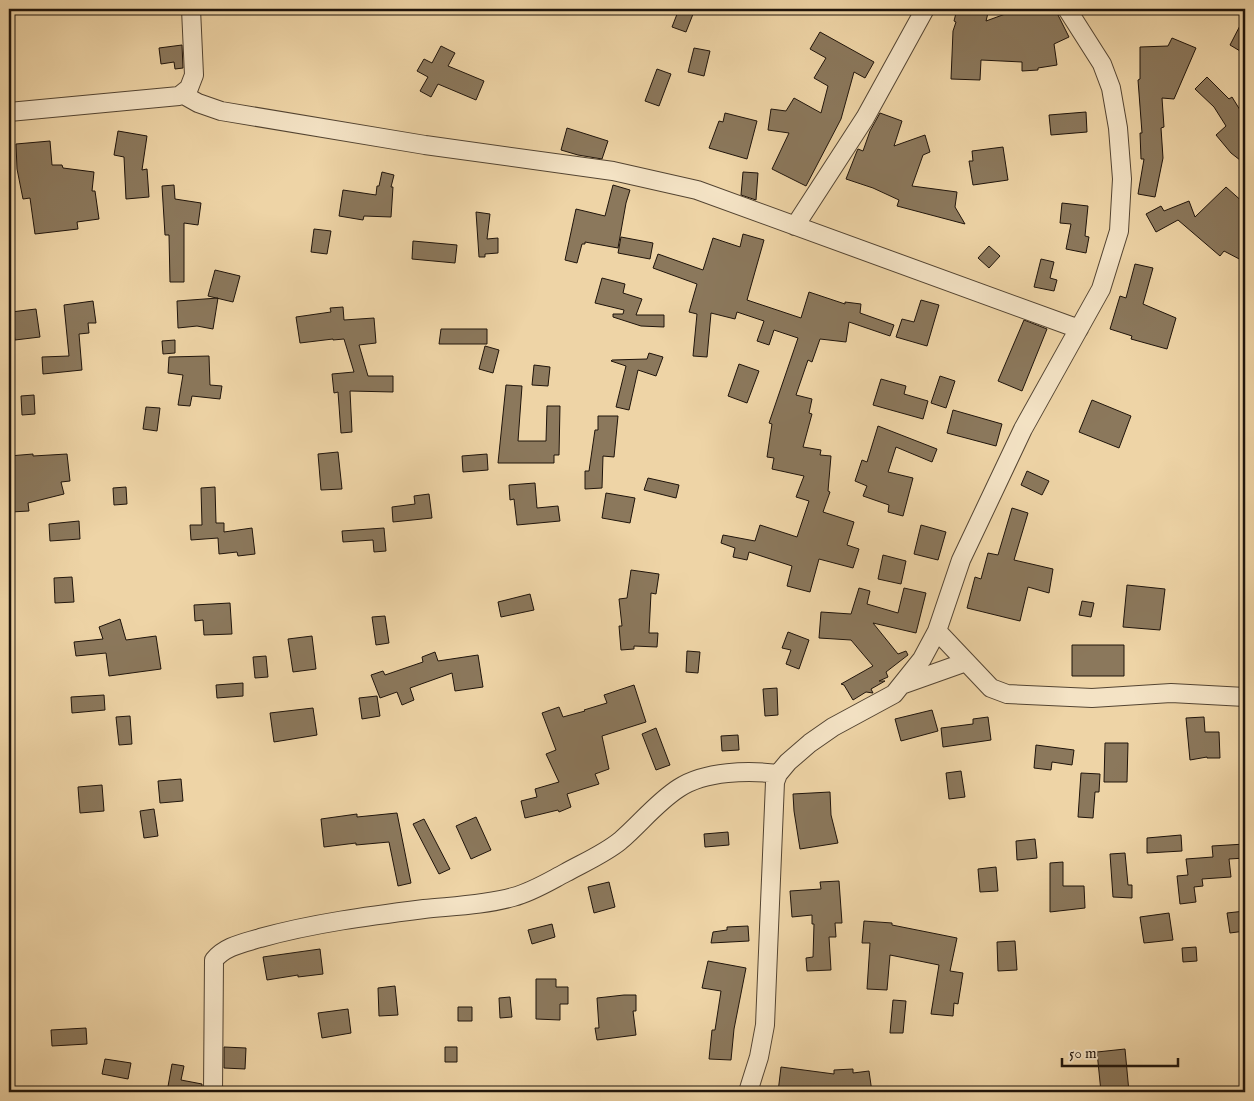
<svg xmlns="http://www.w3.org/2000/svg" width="1254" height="1101" viewBox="0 0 1254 1101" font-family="'IM FELL English',serif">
<rect width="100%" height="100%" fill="#eed4a6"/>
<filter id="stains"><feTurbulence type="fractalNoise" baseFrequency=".004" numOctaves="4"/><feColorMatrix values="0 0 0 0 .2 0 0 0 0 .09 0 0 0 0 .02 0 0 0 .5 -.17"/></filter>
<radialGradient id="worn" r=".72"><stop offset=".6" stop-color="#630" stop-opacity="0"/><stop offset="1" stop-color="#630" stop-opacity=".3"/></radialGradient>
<path fill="#8b785c" stroke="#1f140b" d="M679 9H695L686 32 672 27Z
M957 9H989L986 21 1019 9H1055L1069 37 1054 44 1057 65 1038 68V70L1022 71V62L981 60 980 80 951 79 953 31 956 22 954 21Z
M1245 16V42L1240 51 1230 45Z
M820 32 874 62 865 78 854 72 841 119 806 186 772 169 789 133 768 130 771 109 786 111 794 98 821 113 828 86 814 78 826 58 810 49Z
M1172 38 1196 48 1174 99 1162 98 1164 127 1161 128 1163 158 1155 197 1138 194 1144 159H1141L1140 133H1142L1138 80 1140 79V47L1168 46Z
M182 45 183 68 175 69 174 62 161 64 159 48Z
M441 46 455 53 448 66 484 81 476 100 438 84 431 97 420 91 428 77 417 71 424 59 432 63Z
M694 48 710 51 704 76 688 72Z
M657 69 671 74 659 106 645 101Z
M1207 77 1229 99 1232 97 1245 118V164L1231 153 1216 135 1226 126 1214 107 1195 89Z
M1086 112 1087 132 1051 135 1049 115Z
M725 113 757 121 747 159 709 148 719 121 723 122Z
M880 113 902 121 894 146 925 135 930 152 923 155 912 186 957 192 955 207 965 224 897 206 899 200 873 188 846 179 857 151 858 149 863 151 870 131Z
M567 128 608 141 602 159 578 155 561 150Z
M118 131 147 136 142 170 147 169 149 197 126 199 124 157 114 155Z
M50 141 52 165H62L63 168 94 172 92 191H95L99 219 77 222 78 229 35 234 30 198 23 199 17 169 16 144Z
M1003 147 1008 180 973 185 969 161H973L972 151Z
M382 172 394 175 391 187H393L391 217 364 216 363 220 339 216 343 190 376 195 377 186H379Z
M743 172 758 173 756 200 741 195Z
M174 185 175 199 201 203 198 225 184 223V282H170L169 235H165L162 186Z
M613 185 630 190 626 203 618 248 585 242V244H582L577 263 565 260 576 209 605 216Z
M1226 187 1245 204V262L1224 251 1220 256 1178 220 1156 232 1146 214 1161 206 1164 211 1189 201 1195 217Z
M1062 203 1088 206 1085 236 1089 237 1086 253 1066 249 1071 224 1060 223Z
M476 212 490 214 487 239 498 238V253L485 254V257H479Z
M314 229 331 231 327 254 311 252Z
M743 234 764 240 747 300 801 318 809 292 845 304V302L861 304 860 313 894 325 890 336 849 322 846 342 820 339 812 362 808 360 796 395 812 399 809 413 812 414 803 447 821 450 820 455 831 456 828 491 830 492 823 512 854 522 847 545 859 549 853 568 819 559 810 592 787 586 792 566 749 552 747 560 733 557 735 548 721 543 723 535 755 541 760 525 797 537 809 501 796 497 804 476 772 469 774 458 767 457 772 424 769 423 798 338 774 330 769 345 757 341 764 321 737 312 735 319 711 313 707 357 693 356 697 314 689 312 697 284 653 268 658 254 703 270 713 238 740 247Z
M621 237 653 243 650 259 618 253Z
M413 241 457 245 455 263 412 259Z
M989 246 1000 256 989 268 978 258Z
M1041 259 1054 262 1050 278 1057 280 1054 291 1034 287Z
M1135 264 1153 268 1143 304 1176 318 1167 349 1131 339 1132 336 1110 329 1120 296 1126 298Z
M215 270 240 276 233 302 208 296Z
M602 278 625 284 623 293 642 299 636 315H664V327L641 326 613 317V314H623L624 310 595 303Z
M218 298 213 329 197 326 178 328 177 301Z
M921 300 939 305 927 346 896 337 902 319 914 322Z
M93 301 96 323H88L89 333 79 334 82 370 43 374 42 357 69 356 64 305Z
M343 307 344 320 374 318 376 343 359 345 368 376H393V392L350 391 352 432 341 433 338 392 334 393 332 374 354 372 344 339 333 340V339L300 343 296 317 331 312 330 308Z
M36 309 40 337 15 340 11 312Z
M1024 320 1047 329 1022 391 998 381Z
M441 329H487V344H439Z
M175 340V353L163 354 162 341Z
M485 346 499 350 493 373 479 369Z
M649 353 663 357 656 376 638 370 629 410 616 407 626 366 611 361 612 360 647 359Z
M209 356 210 385 222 386 220 399 192 396 190 406 178 405 183 375 168 373 169 357Z
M739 364 759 371 747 403 728 396Z
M534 365 550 367 548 386 532 385Z
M940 376 955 381 946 408 931 403Z
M881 379 906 386 904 394 928 401 923 419 873 405Z
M506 385 522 386 518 441H546L547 406H560L559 455H554V463H498Z
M34 395 35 414 22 415 21 396Z
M1092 400 1131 416 1119 448 1079 432Z
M146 407 160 408 157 431 143 429Z
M953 410 1002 424 996 446 947 433Z
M598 416H618L614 457 603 456 602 488 585 489V471H589L595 430H598Z
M878 426 937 449 932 462 896 447 888 472 913 478 903 516 888 512 889 505 863 496 867 486 855 481 862 460 867 462Z
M338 452 342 489 321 490 318 454Z
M33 454V456L67 454 70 481 61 482 64 494 28 503 29 511 11 512 9 456Z
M487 454 488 470 463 472 462 456Z
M1027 471 1049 481 1042 495 1021 485Z
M648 478 679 485 676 498 644 490Z
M535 483 537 508 558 506 560 521 517 525 514 499 510 500 509 485Z
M126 487 127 504 114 505 113 488Z
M215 487 216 523H224V532L252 528 255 554 238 556 237 552 219 554 218 538 191 540 190 525H202L201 488Z
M606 493 635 498 630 523 602 518Z
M429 494 432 518 393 522 392 507 415 504 414 496Z
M1012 508 1028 513 1014 560 1053 569 1049 593 1028 587 1020 621 967 608 975 577 981 579 988 553 998 555Z
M79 521 80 539 50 541 49 524Z
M921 525 946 532 938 560 914 554Z
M384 528 386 551 374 552 373 540 343 542 342 531Z
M883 555 906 561 901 584 878 579Z
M631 570 659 574 656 594 651 593 649 633H658L657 647 634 646V649L621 650 619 626H622L619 599 627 598Z
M72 577 74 602 55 603 54 578Z
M1127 585 1165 589 1160 630 1123 627Z
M859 588 870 591 867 604 898 613 904 588 926 593 916 633 873 623 898 654 906 651 908 655 886 672 888 677 879 681H885L871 689 873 693 866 692 853 700 844 685 841 684 873 666 851 640 819 638 821 612 851 614Z
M530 594 534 610 501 617 498 602Z
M1082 601 1094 603 1091 617 1079 615Z
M230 603 232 634 204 635 203 620 195 621 194 605Z
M385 616 389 643 376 645 372 617Z
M120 619 126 640 156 636 161 669 109 676 106 653 76 656 74 642 103 639 99 627Z
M788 632 809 640 799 669 786 664 791 650 782 648Z
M312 636 316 669 293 672 288 639Z
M1072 645H1124V676H1072Z
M687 651 700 652 698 673 686 672Z
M435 652 438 661 478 655 483 687 455 691 452 673 410 688 414 700 402 705 397 692 380 698 371 675 383 671 385 675 423 662 422 657Z
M266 656 268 677 255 678 253 657Z
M243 683V696L217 698 216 685Z
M634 685 646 722 602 736 609 769 595 774 599 784 567 794 571 807 559 812 558 810 525 818 521 801 537 797 535 789 559 782 546 754 556 750 542 713 559 707 563 717 585 711 584 710 607 703 604 695Z
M777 688 778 715 765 716 763 689Z
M104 695 105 710 72 713 71 697Z
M377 696 380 716 362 719 359 698Z
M313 708 317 735 274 742 270 713Z
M932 710 938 731 901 741 895 719Z
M130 716 132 744 119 745 116 717Z
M988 717 991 740 943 747 941 728 973 724V719Z
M1204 717 1205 732H1219L1220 758H1207V757L1190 760 1186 718Z
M656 728 670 765 656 770 642 734Z
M738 735 739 750 722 751 721 736Z
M1105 743H1128L1127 782H1104Z
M1036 745 1074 750 1072 765 1052 762 1051 770 1034 768Z
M961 771 965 797 949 799 946 773Z
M1081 773 1100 774 1099 792H1095L1093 818 1078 817Z
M181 779 183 801 160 803 158 781Z
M102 785 104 811 80 813 78 787Z
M830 792 831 815 838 843 800 849 794 811 793 794Z
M154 809 158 836 144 838 140 811Z
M397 813 411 883 398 886 389 842 356 845V843L324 847 321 819 357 814V817Z
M476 817 491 850 471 859 456 826Z
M424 819 450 869 439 874 413 824Z
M728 832 729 845 705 847 704 834Z
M1181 835 1182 851 1147 853V838Z
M1035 839 1037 858 1017 860 1016 841Z
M1245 844V858L1229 859 1231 877 1202 879 1203 886 1194 887 1196 902 1180 904 1177 876 1188 875 1186 859 1213 857 1212 846Z
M1125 853 1128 885H1132V898L1113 897 1110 854Z
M1063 862V886H1084L1085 908 1050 912V863Z
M996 867 998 891 980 892 978 869Z
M839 881 842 923H835L836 937H829L831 970 807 971 806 958 813 957 814 924H812V915L792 917 790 891 821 889 820 882Z
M609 882 615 907 594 913 588 887Z
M1245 911V931L1230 933 1227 913Z
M1169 913 1173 940 1144 943 1140 917Z
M864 921 892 923V925L957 938 950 971 963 973 958 1004 954 1003 953 1016 931 1014 939 965 890 955 887 990 867 989 870 943H862Z
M552 924 555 937 532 944 528 930Z
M748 926 749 941 711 943 713 932 727 930V927Z
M1015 941 1017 970 998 971 997 942Z
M1196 947 1197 961 1183 962 1182 948Z
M320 949 323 974 298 977V975L267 980 263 957Z
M708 961 746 968 734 1029 731 1060 709 1059 712 1030H715L721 991 702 988Z
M536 979H556V987H568V1004H560V1020L536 1019Z
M395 986 398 1015 379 1016 378 988Z
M624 995H636V1011H633L636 1035 597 1040 595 1028H599L597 998Z
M510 997 512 1017 500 1018 499 998Z
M893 1000 906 1001 903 1033H890Z
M458 1007H472V1021H458Z
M348 1009 351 1033 322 1038 318 1013Z
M86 1028 87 1044 52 1046 51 1030Z
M224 1047 246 1048 245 1069 224 1068Z
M445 1047H457V1062H445Z
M1125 1049 1129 1092H1101L1097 1052Z
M105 1059 131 1063 128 1079 102 1074Z
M172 1064 184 1066 181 1080 202 1084V1092H167Z
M781 1067 834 1074V1070L853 1069V1073L869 1071 872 1092H822L797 1088V1092H778Z"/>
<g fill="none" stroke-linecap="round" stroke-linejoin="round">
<g stroke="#534432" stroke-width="20">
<path id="minor" d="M182 94 198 103 221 111 425 145 613 171 697 190 1079 329
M9 112 179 96 189 88 194 75 191 9
M795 226 865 118 925 9
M937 631 991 688 1007 694 1092 698 1171 693 1245 697
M904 684 966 662
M213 1092 214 960C225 946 244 943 260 938 314 923 369 916 424 909 453 906 485 905 513 897 532 892 548 882 565 873 583 863 604 854 620 841 640 824 657 802 679 788 705 771 749 770 778 774
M748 1092 759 1057 765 1025 775 782 778 774 788 762 810 743 833 727 894 694 922 659 937 631 961 560 1023 429 1101 289 1119 231 1122 179 1118 128 1111 88 1102 64 1067 9"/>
</g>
<use href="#minor" stroke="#f4e3c5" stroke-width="18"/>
</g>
<rect width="1254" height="1101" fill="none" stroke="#eed4a6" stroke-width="30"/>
<rect x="10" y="10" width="1234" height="1081" fill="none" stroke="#1f140b" stroke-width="2.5"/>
<rect x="15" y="15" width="1224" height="1071" fill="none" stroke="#1f140b"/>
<path d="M1062 1058v8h116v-8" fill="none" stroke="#1f140b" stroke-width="2.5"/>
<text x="1069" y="1058" font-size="15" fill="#1f140b" stroke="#f4e3c5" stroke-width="4" paint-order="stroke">50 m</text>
<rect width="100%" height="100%" filter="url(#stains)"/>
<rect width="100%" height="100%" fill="url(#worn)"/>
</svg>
